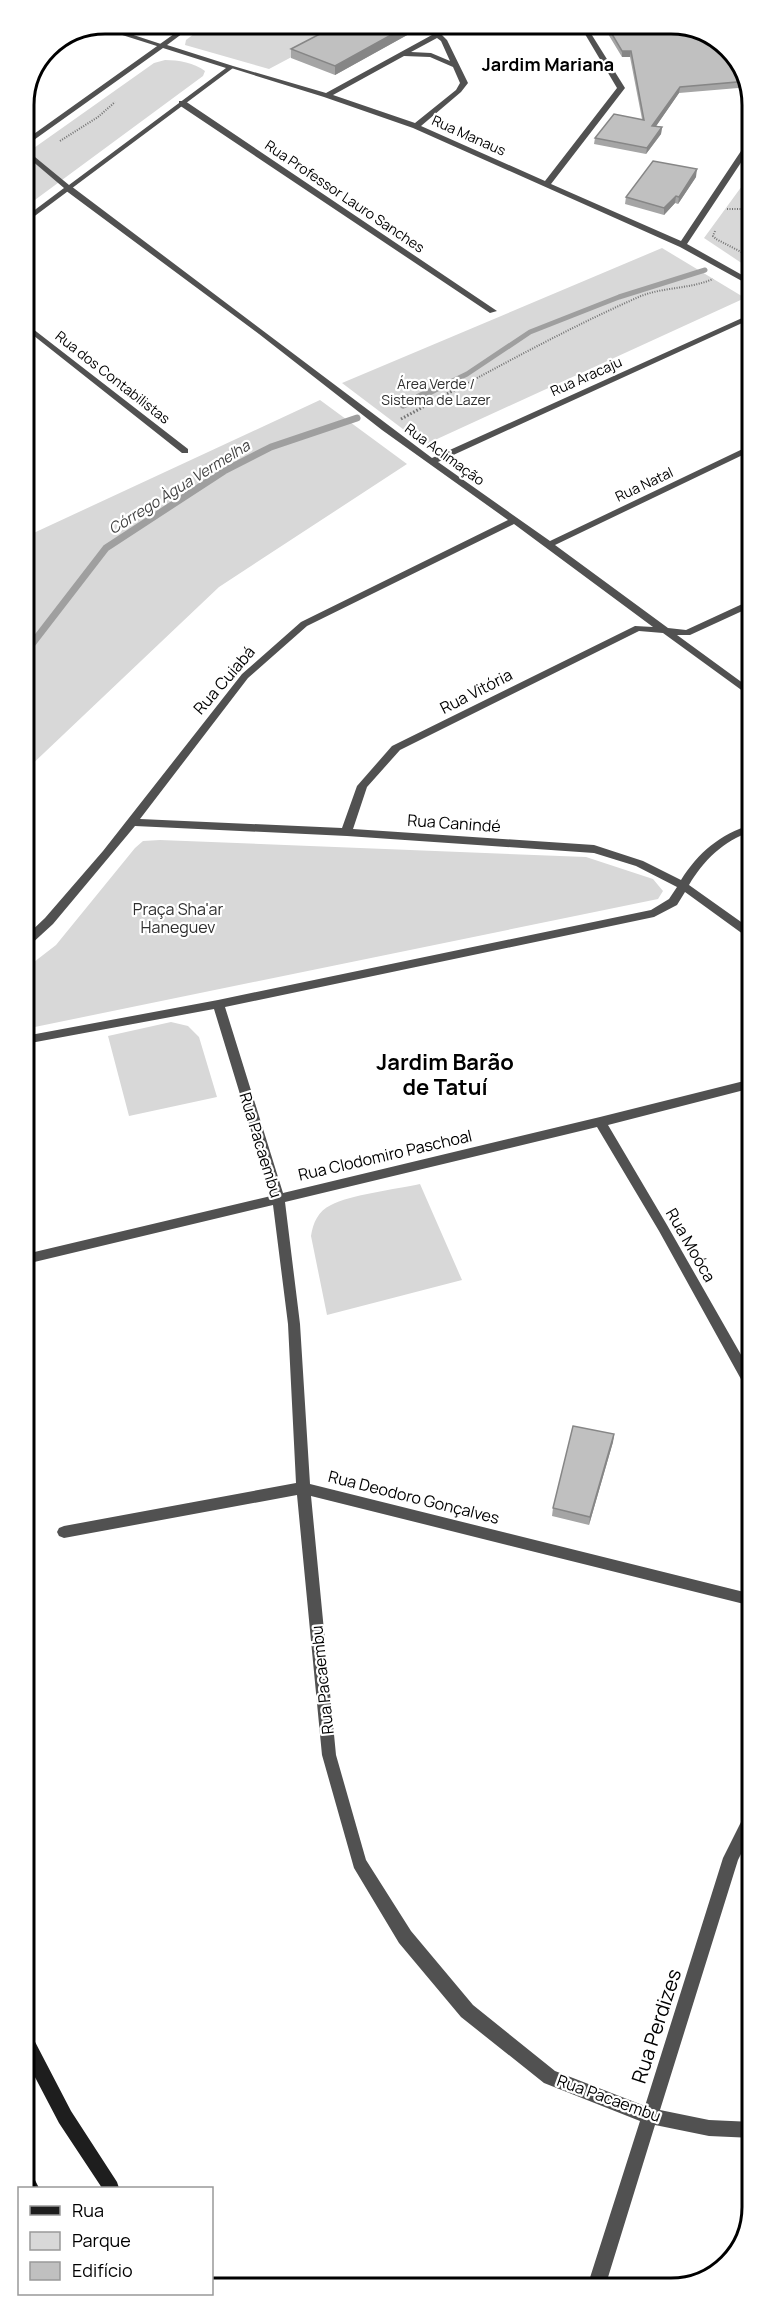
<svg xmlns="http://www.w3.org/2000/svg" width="777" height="2313" viewBox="0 0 777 2313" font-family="Manrope,sans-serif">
<rect width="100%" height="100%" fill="#fff"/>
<path fill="#d8d8d8" d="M207 24H354L269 69 185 45 186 40Z
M165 60C178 60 195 63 205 71L203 76 24 208V155L154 63Z
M750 175 751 264 746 266 704 238Z
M662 248 745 298 424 445 342 383Z
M320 400 407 464 219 587 25 771V537Z
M160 840 586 857 653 879 663 891 658 899 25 1029V969L56 945 135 848 143 841Z
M171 1022 188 1026 199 1037 217 1097 129 1116 108 1036Z
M420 1184 462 1280 327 1315 311 1236C313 1223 318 1211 331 1205 349 1195 397 1189 420 1184Z"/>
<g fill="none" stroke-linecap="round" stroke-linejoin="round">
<path stroke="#9f9f9f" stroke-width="5" d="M434 390 467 374 530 332 619 297 705 270"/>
<path stroke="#9f9f9f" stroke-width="7" d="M403 405 437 388
M25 653 106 548 224 471 271 447 357 418"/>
<path stroke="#737373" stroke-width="2" stroke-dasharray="1 1.5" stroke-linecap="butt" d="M205 32 217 24
M60 141 98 117 115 102
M750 200 744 209 750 231
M727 209H744L750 213
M715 231 713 236 716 239 751 257
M455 390C516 357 577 324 641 296 664 287 690 289 713 279"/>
<path stroke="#737373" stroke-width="3" stroke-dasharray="1.5 2" stroke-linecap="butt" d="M401 419 458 388"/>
<path fill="#515151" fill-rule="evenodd" d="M452 24H460L442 35 447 40 468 83 461 92 421 126 545 181 617 88 579 24H585L625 88 551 184 681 241 747 142H750V149L687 244 751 280V286L680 247 413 128 324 97 228 67 233 66 326 93ZM437 38 441 41 450 61 431 53 411 52ZM404 56 430 57 453 67 460 83 456 90 415 123 333 95Z
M103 25 164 45 165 46 160 47 97 27Z
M179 101H185L497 311 490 313 179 105Z
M65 186H71L432 458 751 314V319L438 462 550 541 751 445V451L555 545 668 628 686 630 751 600V607L690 635H677L751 689V697L663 633 639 631 400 750 367 787 353 829 594 845 643 861 681 880C698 853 720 834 751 825V832C724 840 703 861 689 885L751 929V938L747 937 685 892 677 905 654 917 225 1007 283 1193 600 1117 752 1079V1088L608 1125 667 1225 752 1374V1392L747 1390 659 1231 597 1127 285 1202 300 1324 310 1484 752 1594V1606L311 1496 336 1755 366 1860 411 1931 473 2005 555 2071 645 2106 723 1858 747 1810 752 1808 753 1830 738 1860 660 2110 709 2120 753 2122V2138L709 2136 655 2125 605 2287H587L640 2121 544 2083 461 2017 399 1943 354 1868 322 1755 297 1495 64 1538 59 1536 57 1532 59 1528 64 1526 296 1483 288 1324 273 1205 26 1264V1254L271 1196 214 1009 25 1044V1036L218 1000 651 910 669 899 677 887 636 866 594 853 347 836 135 826 53 924 29 946 25 947V937L45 918 103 851 242 674 301 622 508 520 382 430 259 334 65 190ZM514 524 653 627 635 626 392 746 357 786 342 828 140 819 248 678 307 626Z
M24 322 188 449V453H182L24 328Z"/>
<path fill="#515151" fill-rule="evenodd" d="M188 24H195L167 45 233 66V68L24 224V218L64 188 24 154V148L69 185 226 68 163 48 24 147V141Z"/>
<path fill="#1e1e1e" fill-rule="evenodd" d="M26 2034 32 2036 71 2111 117 2182 119 2188H102L59 2123 26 2060Z
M27 2174 33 2176 39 2188H27Z"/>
</g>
<path fill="#a5a5a5" d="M339 24H427L335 75 291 58V49Z
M602 24H677L723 46H726L750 85V87L679 93 656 126 662 127 661 134 646 154 594 144 595 138 642 119 630 57H622Z
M696 177 678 204 675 203 664 215 625 204 626 197Z
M614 1434 613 1442 589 1525 552 1516 553 1508Z"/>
<path fill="#868686" d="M411 24H427L335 75V66Z
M622 51H631L630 57H622Z
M680 87 679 93 652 132V126Z
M662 127 661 134 646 154 647 148Z
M697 169 696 177 678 204 679 197Z
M676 196 675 203 664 215V208Z
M614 1434 613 1442 589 1525 590 1517Z"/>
<path fill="#c0c0c0" stroke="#868686" stroke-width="1.5" d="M339 24H411L335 66 291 49Z
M606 24H677L720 42 723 46H726L748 81 680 87 652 126 662 127 647 148 595 138 614 114 644 120 631 51H622Z
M653 161 697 169 679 197 676 196 664 208 626 197Z
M573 1426 614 1434 590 1517 553 1508Z"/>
<g text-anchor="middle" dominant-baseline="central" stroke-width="4.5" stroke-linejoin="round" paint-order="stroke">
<g font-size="14" fill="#000" stroke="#fff">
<text transform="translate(469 135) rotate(24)">Rua Manaus</text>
<text transform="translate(345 196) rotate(34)">Rua Professor Lauro Sanches</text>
<text transform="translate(586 376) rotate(-24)">Rua Aracaju</text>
<text transform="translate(113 377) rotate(38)">Rua dos Contabilistas</text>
<text transform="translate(445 454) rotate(36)">Rua Aclimação</text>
<text transform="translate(644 484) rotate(-25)">Rua Natal</text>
</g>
<g font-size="14" fill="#2f2f2f" stroke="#fff">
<text x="436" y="383">Área Verde /<tspan x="436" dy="16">Sistema de Lazer</tspan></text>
</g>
<g font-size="15" font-style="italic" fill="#404040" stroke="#fff">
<text transform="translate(179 487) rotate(-32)">Córrego Àgua Vermelha</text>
</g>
<g font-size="16" fill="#000" stroke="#fff">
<text transform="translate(224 680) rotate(-49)">Rua Cuiabá</text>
<text transform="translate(476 691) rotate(-27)">Rua Vitória</text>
<text transform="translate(454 823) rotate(4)">Rua Canindé</text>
<text transform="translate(261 1145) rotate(73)">Rua Pacaembu</text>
<text transform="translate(385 1155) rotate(-13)">Rua Clodomiro Paschoal</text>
<text transform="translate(691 1245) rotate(60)">Rua Moóca</text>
<text transform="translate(414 1497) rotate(14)">Rua Deodoro Gonçalves</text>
<text transform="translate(322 1680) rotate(-96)">Rua Pacaembu</text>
<text transform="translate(609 2098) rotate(20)">Rua Pacaembu</text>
</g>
<g font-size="16" fill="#2f2f2f" stroke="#fff">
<text x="178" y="909">Praça Sha'ar<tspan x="178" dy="18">Haneguev</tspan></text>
</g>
<g font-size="18" font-weight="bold" fill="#000" stroke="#fff">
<text x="548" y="64">Jardim Mariana</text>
</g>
<g font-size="20" fill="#000" stroke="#fff">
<text transform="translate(656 2026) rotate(-72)">Rua Perdizes</text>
</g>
<g font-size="22" font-weight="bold" fill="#000" stroke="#fff">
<text x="445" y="1062">Jardim Barão<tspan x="445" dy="25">de Tatuí</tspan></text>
</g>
</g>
<path d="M0 0H777V2313H0ZM105 34H671A71 71 0 0 1 742 105V2207A71 71 0 0 1 671 2278H105A71 71 0 0 1 34 2207V105A71 71 0 0 1 105 34Z" fill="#fff" fill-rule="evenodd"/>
<path fill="none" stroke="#000" stroke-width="3" d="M105 34H671A71 71 0 0 1 742 105V2207A71 71 0 0 1 671 2278H105A71 71 0 0 1 34 2207V105A71 71 0 0 1 105 34Z"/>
<rect x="18" y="2187" width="195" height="108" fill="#ffffff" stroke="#999999" stroke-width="1.5"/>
<rect x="30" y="2206" width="30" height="9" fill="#1e1e1e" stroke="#999999" stroke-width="1.5"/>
<text x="72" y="2217" font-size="18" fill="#000000">Rua</text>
<rect x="30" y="2232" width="30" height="18" fill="#d8d8d8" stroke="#999999" stroke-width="1.5"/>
<text x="72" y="2247" font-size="18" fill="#000000">Parque</text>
<rect x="30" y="2262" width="30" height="18" fill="#c0c0c0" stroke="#999999" stroke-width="1.5"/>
<text x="72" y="2277" font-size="18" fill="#000000">Edifício</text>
</svg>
